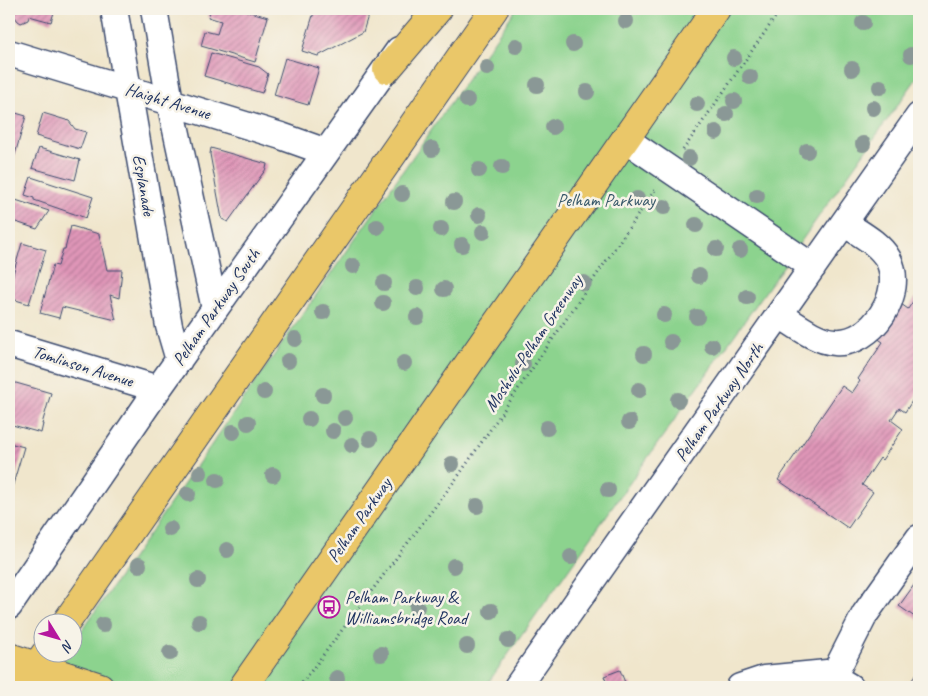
<svg xmlns="http://www.w3.org/2000/svg" width="928" height="696" viewBox="0 0 928 696" font-family="Caveat,sans-serif">
<defs>
<pattern id="building-hatch" width="6" height="6" patternUnits="userSpaceOnUse" patternTransform="scale(1.25)"><rect width="6" height="6" fill="#e096b8"/><path d="M-1 1l2-2M0 6l6-6M5 7l2-2" fill="none" stroke="#b57b99"/></pattern>
</defs>
<rect width="100%" height="100%" fill="#f7f3e8"/>
<filter id="ink" filterUnits="userSpaceOnUse"><feTurbulence type="fractalNoise" baseFrequency=".02" numOctaves="2"/><feDisplacementMap in="SourceGraphic" scale="10" xChannelSelector="R" yChannelSelector="G"/><feConvolveMatrix kernelMatrix="1 2 1 2 8 2 1 2 1" color-interpolation-filters="sRGB"/></filter>
<filter id="wash" filterUnits="userSpaceOnUse"><feTurbulence type="fractalNoise" baseFrequency=".0096" numOctaves="4" result="noise"/><feDisplacementMap in="SourceGraphic" scale="20" xChannelSelector="R" yChannelSelector="G"/><feGaussianBlur stdDeviation="1.12" result="paint"/><feColorMatrix in="noise" values="0 0 0 0 0 0 0 0 0 0 0 0 0 0 0 0 0 1.4 0 .05"/><feComposite in="paint" operator="in"/></filter>
<g filter="url(#wash)">
<rect width="100%" height="100%" fill="#f0e6cc"/>
<path fill="#8cd38e" stroke="#548176" d="M516 9H919V75L485 687H45L67 654H72L73 643Z"/>
<g id="blocks">
<path fill="url(#building-hatch)" d="M9 9H55L51 22 29 16 28 20 21 23 18 21 15 17 11 16 10 18H9Z
M211 9H240L268 17 255 62 201 46 205 31 217 34 221 21 208 17Z
M315 9H370L363 32 318 56 302 51Z
M211 53 259 67 268 74 262 93 204 76Z
M285 58 319 68 308 105 274 95Z
M9 111 26 116 14 158 9 156Z
M43 113 69 121 75 129 86 132 80 149 36 136Z
M39 148 80 160 75 180 32 168Z
M211 148 267 164 266 169 228 222 222 219 210 154Z
M31 177 93 197 86 218 34 200V198L25 195Z
M9 198 25 203 49 211 37 229 19 223 9 220Z
M71 226 99 234 107 270H122L119 298 110 295 116 320 62 307 59 318 40 313 53 265 58 266 63 249H65Z
M22 243 46 250 29 304 9 298V288Z
M919 292V390L905 412 899 408 891 420 903 429 882 460 880 458 862 485 873 492 848 528 778 480 842 386 852 393 860 381 858 379 883 342 877 338 901 304 908 309Z
M9 381 51 393 42 424H43L41 433 9 424Z
M9 443 24 447 9 498Z
M919 578V620L899 606Z
M620 670 626 685 630 683 632 687H608L604 676Z
M919 670V687H907Z"/>
</g>
</g>
<g filter="url(#ink)">
<use href="#blocks" fill-opacity="0" stroke="#3b4a6e" stroke-width="1"/>
<g fill="none" stroke-linecap="round" stroke-linejoin="round">
<g stroke="#3b4a6e" stroke-width="29">
<path id="minor" d="M114 9 169 326 179 360
M154 9 170 102 215 309
M9 53 281 136 326 152
M625 139 813 267
M780 315C796 325 816 341 835 342 872 345 906 293 888 259 879 243 859 233 844 223
M9 344 158 389
M9 606 158 389 399 50
M833 677 865 614 919 538
M517 687 919 116
M740 687 764 679 827 673 850 687"/>
</g>
<g stroke="#3b4a6e" stroke-width="30">
<path id="major" d="M387 69 438 9
M65 624 494 9
M9 657 100 687
M22 687 45 654
M243 687 716 9"/>
</g>
<path stroke="#3b4a6e" stroke-width="3" stroke-dasharray="1 4" stroke-linecap="butt" d="M683 150 781 9
M299 687 459 475 655 190"/>
<use href="#minor" stroke="#fff" stroke-width="26"/>
<use href="#major" stroke="#eac769" stroke-width="28"/>
</g>
<g fill="#8a9896">
<circle cx="626" cy="21" r="8"/>
<circle cx="863" cy="23" r="8"/>
<circle cx="573" cy="44" r="8"/>
<circle cx="516" cy="46" r="8"/>
<circle cx="911" cy="55" r="8"/>
<circle cx="734" cy="58" r="8"/>
<circle cx="487" cy="68" r="8"/>
<circle cx="852" cy="69" r="8"/>
<circle cx="750" cy="77" r="8"/>
<circle cx="537" cy="85" r="8"/>
<circle cx="880" cy="87" r="8"/>
<circle cx="587" cy="92" r="8"/>
<circle cx="467" cy="100" r="8"/>
<circle cx="734" cy="101" r="8"/>
<circle cx="697" cy="104" r="8"/>
<circle cx="873" cy="108" r="8"/>
<circle cx="726" cy="114" r="8"/>
<circle cx="553" cy="127" r="8"/>
<circle cx="716" cy="132" r="8"/>
<circle cx="863" cy="144" r="8"/>
<circle cx="432" cy="149" r="8"/>
<circle cx="807" cy="151" r="8"/>
<circle cx="689" cy="158" r="8"/>
<circle cx="502" cy="167" r="8"/>
<circle cx="479" cy="170" r="8"/>
<circle cx="402" cy="194" r="8"/>
<circle cx="757" cy="196" r="8"/>
<circle cx="637" cy="199" r="8"/>
<circle cx="454" cy="202" r="8"/>
<circle cx="664" cy="207" r="8"/>
<circle cx="479" cy="215" r="8"/>
<circle cx="696" cy="225" r="8"/>
<circle cx="377" cy="227" r="8"/>
<circle cx="441" cy="229" r="8"/>
<circle cx="483" cy="232" r="8"/>
<circle cx="462" cy="245" r="8"/>
<circle cx="716" cy="249" r="8"/>
<circle cx="740" cy="250" r="8"/>
<circle cx="353" cy="266" r="8"/>
<circle cx="699" cy="276" r="8"/>
<circle cx="384" cy="283" r="8"/>
<circle cx="584" cy="283" r="8"/>
<circle cx="417" cy="288" r="8"/>
<circle cx="444" cy="289" r="8"/>
<circle cx="747" cy="297" r="8"/>
<circle cx="383" cy="303" r="8"/>
<circle cx="323" cy="312" r="8"/>
<circle cx="664" cy="315" r="8"/>
<circle cx="417" cy="317" r="8"/>
<circle cx="697" cy="317" r="8"/>
<circle cx="295" cy="339" r="8"/>
<circle cx="671" cy="342" r="8"/>
<circle cx="712" cy="346" r="8"/>
<circle cx="644" cy="354" r="8"/>
<circle cx="288" cy="361" r="8"/>
<circle cx="404" cy="363" r="8"/>
<circle cx="523" cy="364" r="8"/>
<circle cx="639" cy="390" r="8"/>
<circle cx="264" cy="392" r="8"/>
<circle cx="323" cy="395" r="8"/>
<circle cx="678" cy="400" r="8"/>
<circle cx="345" cy="418" r="8"/>
<circle cx="309" cy="419" r="8"/>
<circle cx="629" cy="422" r="8"/>
<circle cx="248" cy="423" r="8"/>
<circle cx="547" cy="428" r="8"/>
<circle cx="333" cy="431" r="8"/>
<circle cx="233" cy="432" r="8"/>
<circle cx="370" cy="439" r="8"/>
<circle cx="352" cy="445" r="8"/>
<circle cx="452" cy="464" r="8"/>
<circle cx="200" cy="473" r="8"/>
<circle cx="273" cy="475" r="8"/>
<circle cx="217" cy="480" r="8"/>
<circle cx="608" cy="490" r="8"/>
<circle cx="188" cy="494" r="8"/>
<circle cx="477" cy="506" r="8"/>
<circle cx="170" cy="529" r="8"/>
<circle cx="227" cy="550" r="8"/>
<circle cx="571" cy="557" r="8"/>
<circle cx="139" cy="565" r="8"/>
<circle cx="454" cy="566" r="8"/>
<circle cx="198" cy="580" r="8"/>
<circle cx="417" cy="607" r="8"/>
<circle cx="491" cy="611" r="8"/>
<circle cx="199" cy="622" r="8"/>
<circle cx="103" cy="625" r="8"/>
<circle cx="508" cy="640" r="8"/>
<circle cx="467" cy="646" r="8"/>
<circle cx="170" cy="653" r="8"/>
<circle cx="381" cy="654" r="8"/>
<circle cx="337" cy="678" r="8"/>
</g>
</g>
<defs>
<g id="bus-ring" transform="scale(1.125)"><circle r="9.5" fill="#f7f3e8" stroke="#b5179e" stroke-width="1.5"/><path d="M-5-6H5V4H4V6H2V4H-2V6H-4V4H-5ZM-3.5-4V0h7V-4ZM-3.5 1.2v1.5H-2V1.2ZM2 1.2v1.5H3.5V1.2Z" fill="#b5179e"/></g>
</defs>
<g fill-rule="evenodd">
<use href="#bus-ring" x="329" y="607"/>
</g>
<g text-anchor="middle" dominant-baseline="central" stroke-width="5" stroke-linejoin="round" paint-order="stroke">
<g font-size="18" fill="#1b2f5e" stroke="#f7f3e8">
<text transform="translate(168 101) rotate(17)">Haight Avenue</text>
<text transform="translate(144 185) rotate(80)">Esplanade</text>
<text transform="translate(216 307) rotate(-55)">Pelham Parkway South</text>
<text transform="translate(533 343) rotate(-56)">Mosholu-Pelham Greenway</text>
<text transform="translate(83 366) rotate(17)">Tomlinson Avenue</text>
<text transform="translate(719 402) rotate(-55)">Pelham Parkway North</text>
<text transform="translate(359 520) rotate(-55)">Pelham Parkway</text>
</g>
<g font-size="18" fill="#37586a" stroke="#f7f3e8">
<text x="606" y="200">Pelham Parkway</text>
</g>
<g font-size="18" fill="#1b2f5e" stroke="#f7f3e8" text-anchor="start">
<text x="345" y="597">Pelham Parkway &amp;<tspan x="345" dy="21">Williamsbridge Road</tspan></text>
</g>
</g>
<rect width="928" height="696" fill="none" stroke="#f7f3e8" stroke-width="30"/>
<g transform="translate(58 638) rotate(127)"><circle r="24" fill="#f7f3e8" stroke="#9fa5b1"/>
<path d="M0-4L9 19L0 12L-9 19Z" fill="#b5179e"/>
<text y="-8" font-size="14" font-weight="bold" text-anchor="middle" fill="#1b2f5e">N</text>
</g>
</svg>
